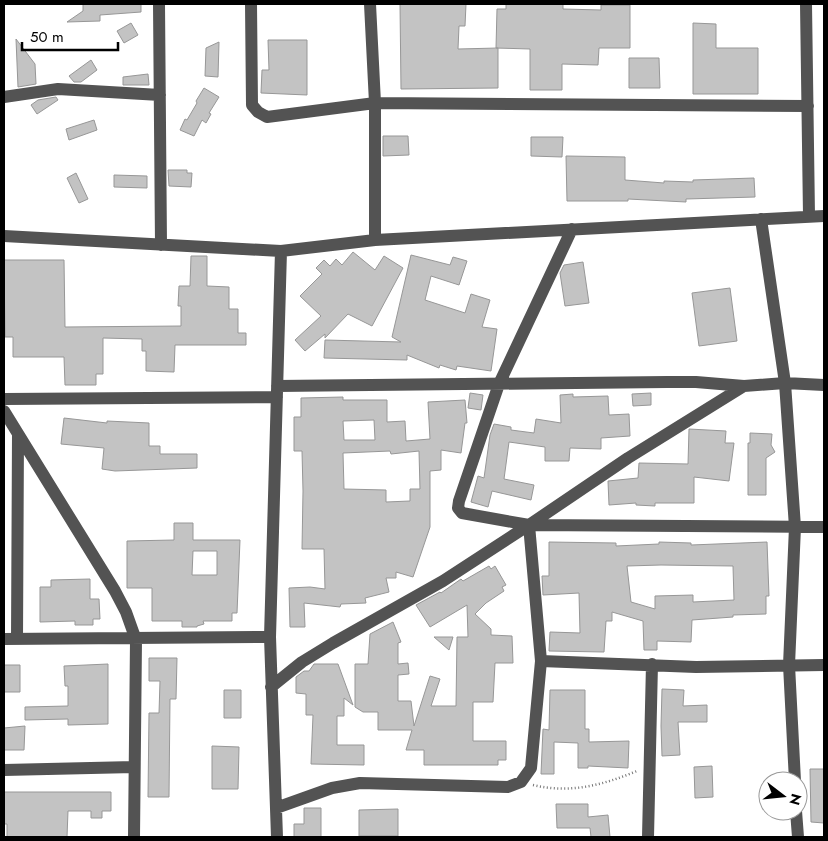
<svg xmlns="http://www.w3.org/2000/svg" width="828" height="841" viewBox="0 0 828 841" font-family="Jost,sans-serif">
<rect width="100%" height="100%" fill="#fff"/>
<path fill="#c3c3c3" stroke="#979797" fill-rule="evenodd" d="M83 4H141V12L100 15V21L67 22 83 11Z
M400 4H466L465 26H459L458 49 498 48V88L401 89Z
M506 4H563V9L601 10V5H630V48H599L598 65 562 64V90H530V49L496 48 497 9H506Z
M131 23 138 35 124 43 117 31Z
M693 23 716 24V48H758V94H693Z
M16 39 35 64 36 84 18 87Z
M268 40H307V95L261 93 262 70H269Z
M219 42 218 77 205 76 206 48Z
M629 58H659L660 88H629Z
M91 60 97 70 81 82H74L69 76Z
M148 74 149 85H123V77Z
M204 88 219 97 209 113 211 114 206 123 202 120 194 136 180 130 185 119 187 120 197 103 196 101Z
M56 97 58 100 37 114 31 105 38 100Z
M94 120 97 130 69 140 66 129Z
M383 136H408L409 155 383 156Z
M531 137H563L562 157 531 156Z
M566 156 625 157V180L664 183V181L693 182V180L754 178 755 197 686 199V202L628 199V201H567Z
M168 170H187V173H192L191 187 169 186Z
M76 173 88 199 79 203 67 178Z
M114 175 147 176V188L114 187Z
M353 252 375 270 384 256 403 268 372 326 348 314 325 338V334L305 351 295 340 321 316 300 296 322 274 316 268 324 260 330 266 336 259 342 265Z
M411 255 450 265 453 257 467 261 459 285 431 276 425 300 465 313 471 294 490 300 482 327 497 329 491 371 457 366 456 370 440 365 439 368 407 355V360L324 358 325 340 401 342 392 337Z
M191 256H207V286L229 287V309H238V333H246V345H175L174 372 146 371V351H142V339L103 338V374H96V385H65L64 357H13V337H5L4 260H64L65 327 181 326V306H178L179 286H190Z
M583 262 589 303 565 306 560 273 564 265Z
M730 288 737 341 699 346 692 293Z
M470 393 483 395 481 410 468 408Z
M651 393V405L633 406 632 394Z
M573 394V397L608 396 609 415 629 414 630 436 601 438V449L570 448 569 461H545V447L509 442 504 479 534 485 531 500 492 491 488 507 471 502 478 476 484 478 490 435 494 424 511 427V430L534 433 536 419 561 423 560 395Z
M343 397V400H387V422L405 421 406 441 430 439 428 402 465 400 467 423H465L461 453 441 450V470L430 471V527L413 577 396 572V578H386L389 592 365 598 366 603 341 604 340 607 304 603 305 627H290L289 588 310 587 325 589 324 549H302L303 491 302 451H294V417H301V398ZM374 420 375 440H344L343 421ZM390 451 391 454 419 451 420 489H410V501L386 502V490L344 489 343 453Z
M64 418 107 423V421L149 423V446H160V454H197V468L115 471 102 469 104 448 61 444Z
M689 429 726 431 725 443H734L729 481 694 477V503H655V506L636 505V503L609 505 608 481 638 478 639 463 688 464Z
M750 433 772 434 771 445 775 452 766 458V495H748V443H750Z
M174 523H193V540H240L237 613H232V621H203L204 624 197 626V627H182V621H152V588H127V541L174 540ZM193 551H217V575H192Z
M549 542 616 543V546L659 544V542L691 543V545L767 542 769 596H766V614L733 615V617L692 620 691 642 657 641V650H644L643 621 612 612V621H606L604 652 549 651 550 632 580 633 579 593 543 595 542 576H549ZM661 565 733 566 734 600 693 602V595L655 596V609L631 602 627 566Z
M489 566 491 569 495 566 506 585 502 587 504 591 486 603 475 614 491 629V635L512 636 513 663H495L493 702H473V741H506V760H498V765H424V750H406L412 730H378V712H363L355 707V664H368L370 634 393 622 401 642 398 643V664L408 663 409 674 398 675V701H411L414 726 430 676 440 679 431 706H456L457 637H468L467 605 430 627 416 605 440 592 441 593 461 579 463 581Z
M90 579V599H99L100 619H93V625H75V621L40 622V587H51V580Z
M434 637H453L449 650Z
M149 658H177L176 699H170L169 797H148L149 713H159L160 681H149Z
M108 664V724L68 725V719L25 720V707L68 706V686H65L64 666Z
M314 664H338L353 705 344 698V716H337V745H364V765L311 764 313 715H306V694L296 693V677L304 671H309Z
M4 665H20V692H4Z
M662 689 684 690 683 706 707 705V722H678L680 755 662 756 661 726Z
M224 690H241V718H224Z
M550 690H585V729H589V742L629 741 628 768 588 766V768H578V743L554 742V774H541L543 729 549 730Z
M25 726 24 750H4V728Z
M212 746 239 747 238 789H212Z
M712 766 713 797 695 798 694 767Z
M810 769H824V823L811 822Z
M4 792H111V811H102V818H91V811H68L67 837H7V824H4Z
M556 804H588V817L608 815 610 837H591L590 828H557Z
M304 808H321V837H294V824H304Z
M398 809V836H359V810Z"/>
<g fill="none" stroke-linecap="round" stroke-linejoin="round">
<path stroke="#757575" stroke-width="2.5" stroke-dasharray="1 2.5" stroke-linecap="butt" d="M533 785C570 794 603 785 637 771"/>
<path stroke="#535353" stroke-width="12" d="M159 4 161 245
M251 4 252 105 258 112 267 117 375 103 808 106
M370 4 375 103V240
M806 4 809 216
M4 97 58 89 160 95
M761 219 785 383 795 527 789 665 795 781
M572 229 499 384 459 501 458 508 462 513 529 525 824 527
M4 236 281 251 375 240 824 216
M277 386 667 382H696L744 386
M4 399 277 397
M4 411 115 591 126 612 136 640 134 837
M4 639 270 637
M17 639 18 434
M541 661 696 667 824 665
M271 687 302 662 333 643 443 581 529 525 628 458 744 386 785 383 824 385
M4 770 134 767
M276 808 332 788 360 783 508 787 521 782 531 768 541 661 529 525
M796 811 798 837
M277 837 270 637 281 251
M648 837 652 664"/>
</g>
<rect width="828" height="841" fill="none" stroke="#000000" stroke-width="10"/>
<g transform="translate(783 796) rotate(106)"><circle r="24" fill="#ffffff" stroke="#999999"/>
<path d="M0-4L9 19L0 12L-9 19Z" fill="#000000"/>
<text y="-8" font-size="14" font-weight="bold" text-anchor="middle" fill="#000000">N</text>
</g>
<path d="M22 42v8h96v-8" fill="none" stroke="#000000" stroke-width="2.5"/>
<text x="30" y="42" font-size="15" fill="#000000" stroke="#ffffff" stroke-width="4" paint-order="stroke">50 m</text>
</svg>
